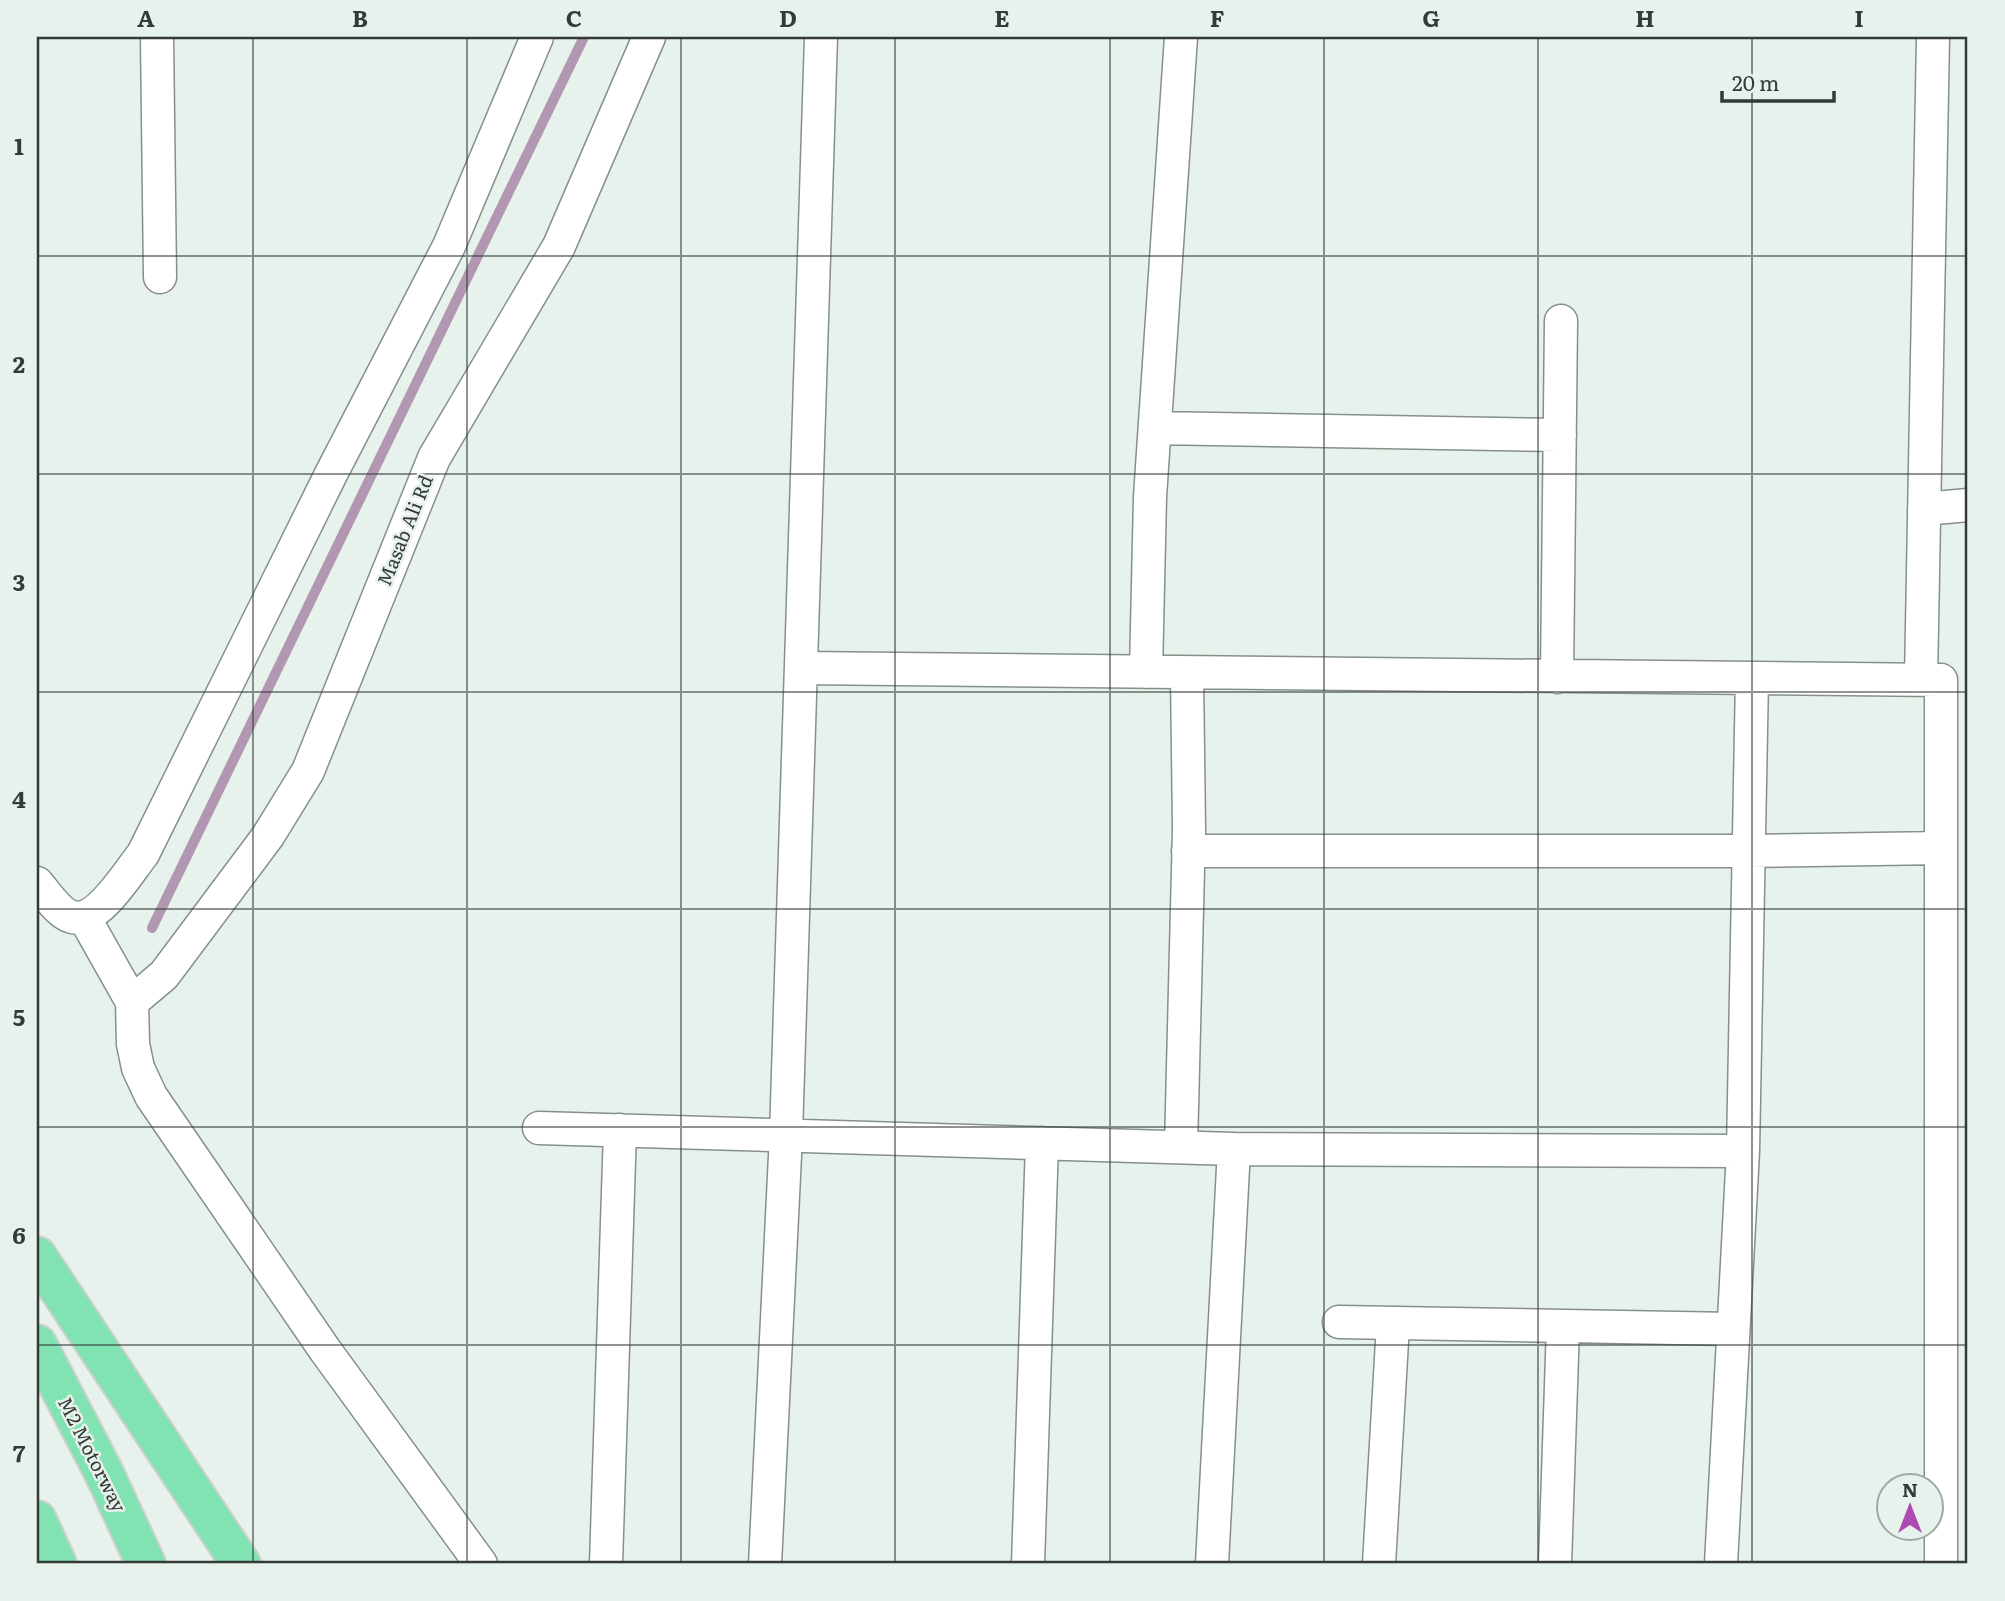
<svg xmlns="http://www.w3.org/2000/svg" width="2005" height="1601" viewBox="0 0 2005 1601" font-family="Literata,serif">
<rect width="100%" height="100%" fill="#e6f2eb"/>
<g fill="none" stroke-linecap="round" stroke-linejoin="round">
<path stroke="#b297b2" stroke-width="10" d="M152 928 584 37"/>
<g stroke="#859089" stroke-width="35">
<path id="street" d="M157 37 160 277
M1155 428 1560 435
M1924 509 1968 505
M801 668 1941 680V1564
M1146 672 1150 497 1181 37
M1557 677 1561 321
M1921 680 1933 37
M1188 851H1749L1941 848
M37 883C46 893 58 913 72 917 98 924 129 871 143 854L331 474 449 246 537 37
M84 917 132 1002 133 1044 138 1068 151 1096 325 1350 481 1564
M132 1002 164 975 268 836 308 771 434 458 559 246 649 37
M539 1128 1234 1149 1212 1564
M1181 1147 1189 830 1187 673
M1234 1149 1743 1151 1721 1564
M1743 1151 1752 678
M1339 1322 1733 1329
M606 1564 620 1130
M765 1564 786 1135 821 37
M1028 1564 1042 1143
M1379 1564 1393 1324
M1555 1564 1563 1326"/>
</g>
<g stroke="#cfd0cf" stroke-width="42">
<path id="highway" d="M37 1256 241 1564
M37 1344 104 1473 146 1564
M37 1520 57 1564"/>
</g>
<use href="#street" stroke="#fff" stroke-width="32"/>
<use href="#highway" stroke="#80e3b1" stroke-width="38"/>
</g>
<path fill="none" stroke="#353a37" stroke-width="2" stroke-opacity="0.55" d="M253 37V1564M467 37V1564M681 37V1564M895 37V1564M1110 37V1564M1324 37V1564M1538 37V1564M1752 37V1564M37 256H1968M37 474H1968M37 692H1968M37 909H1968M37 1127H1968M37 1345H1968"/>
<g text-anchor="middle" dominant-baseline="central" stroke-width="5" stroke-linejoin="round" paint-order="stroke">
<g font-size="19" fill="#353a37" stroke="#e6f2eb">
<text transform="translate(404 530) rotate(-68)">Masab Ali Rd</text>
<text transform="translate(93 1454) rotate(63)">M2 Motorway</text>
</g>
</g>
<rect width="2005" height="1601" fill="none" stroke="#e6f2eb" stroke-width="77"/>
<g transform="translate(1910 1507)"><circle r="33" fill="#e6f2eb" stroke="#9fa8a3" stroke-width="2"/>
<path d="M0-5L12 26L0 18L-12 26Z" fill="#ad4bb2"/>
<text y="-10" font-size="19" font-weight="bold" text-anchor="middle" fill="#353a37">N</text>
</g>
<path d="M1722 91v10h112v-10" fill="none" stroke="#353a37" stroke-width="3.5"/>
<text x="1732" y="91" font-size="21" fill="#353a37" stroke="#e6f2eb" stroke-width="5" paint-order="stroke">20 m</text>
<rect x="38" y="38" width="1928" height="1524" fill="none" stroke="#353a37" stroke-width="2.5"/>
<g font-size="23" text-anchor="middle" font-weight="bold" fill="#353a37">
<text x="146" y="27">A</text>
<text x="360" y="27">B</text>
<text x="574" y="27">C</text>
<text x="788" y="27">D</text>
<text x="1002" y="27">E</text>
<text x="1217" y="27">F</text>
<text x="1431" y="27">G</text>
<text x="1645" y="27">H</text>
<text x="1859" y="27">I</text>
<text x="19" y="155">1</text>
<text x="19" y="373">2</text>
<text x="19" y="591">3</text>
<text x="19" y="808">4</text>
<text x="19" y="1026">5</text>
<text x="19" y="1244">6</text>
<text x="19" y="1462">7</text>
</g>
</svg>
